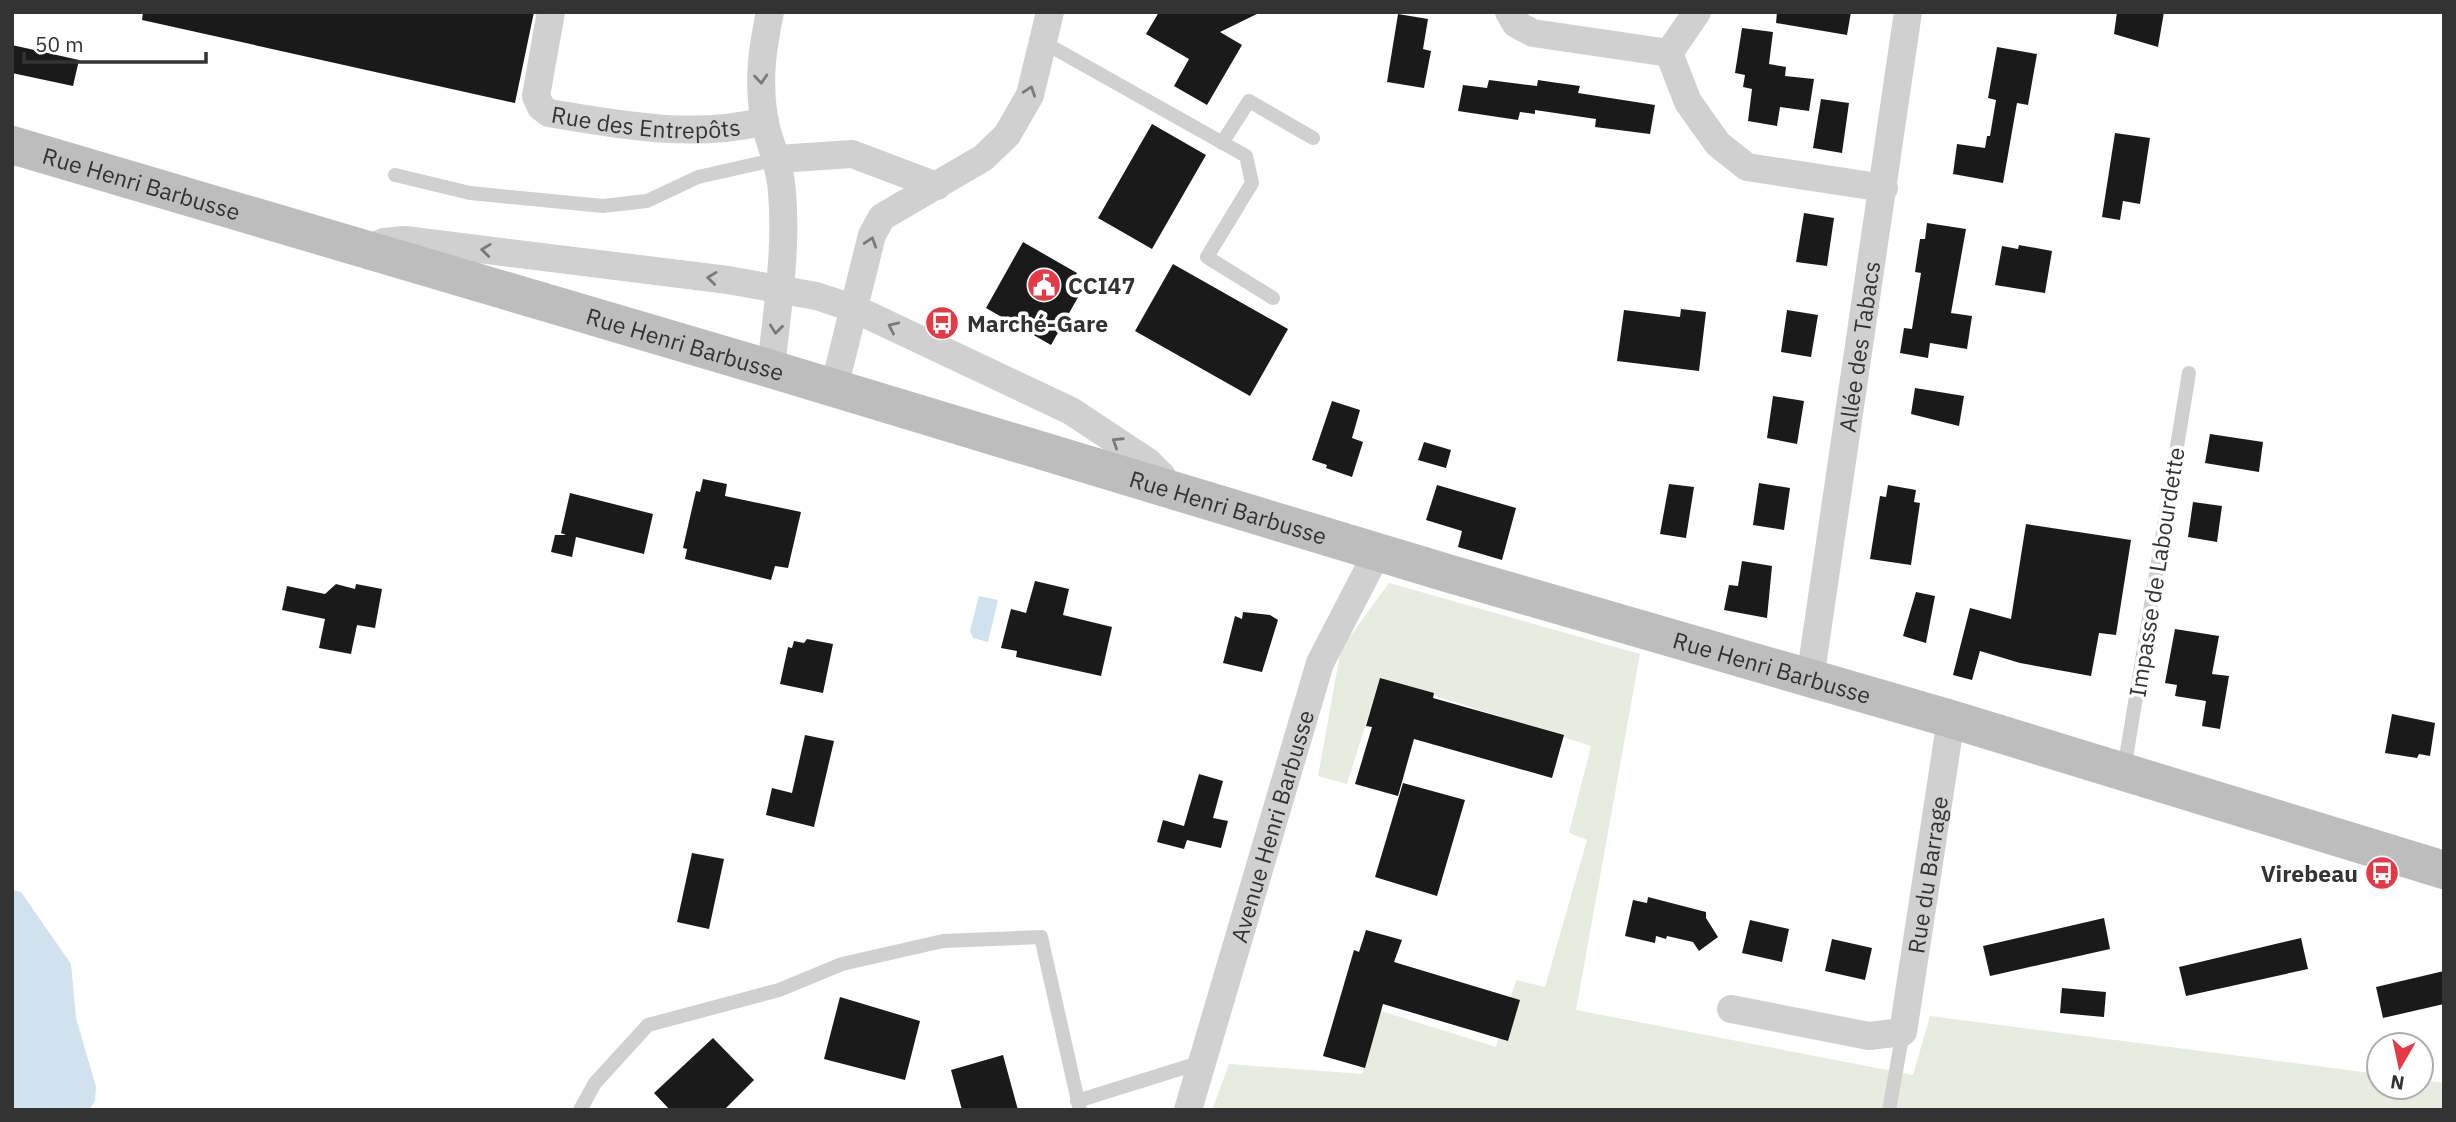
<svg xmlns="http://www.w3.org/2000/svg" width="2456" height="1122" viewBox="0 0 2456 1122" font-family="'IBM Plex Sans',sans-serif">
<rect width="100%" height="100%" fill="#fff"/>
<path fill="#e6ecdf" d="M1389 583 1640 654 1576 1010 1913 1075 1930 1016 2379 1074V1087H2421V1080L2444 1083V1110H1212L1229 1064 1362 1074 1381 1011 1496 1047 1516 980 1545 987 1587 840 1569 833 1591 746 1380 678 1347 784 1318 776 1341 649Z"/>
<path fill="#cfe2ee" d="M979 596 998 600 988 642 973 638 970 631Z
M12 890 21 892 71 964 76 1018 96 1087 95 1101 89 1110H12Z"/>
<path fill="#1a1a1a" d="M143 12H534L515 103 142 20Z
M1159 12H1261L1220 32 1242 45 1207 105 1174 86 1189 59 1146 34Z
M1777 12H1851L1847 35 1776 23Z
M2117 12H2164L2158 47 2114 34Z
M1398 14 1428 19 1423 49 1431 51 1424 88 1387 82Z
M1742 28 1773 32 1769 64 1786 67 1785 76 1814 79 1809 111 1780 107 1777 126 1748 121 1752 89 1743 87 1745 75 1735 73Z
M12 45 79 60 73 86 12 73Z
M1997 47 2037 54 2028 105 2017 103 2003 183 1953 174 1957 144 1985 148 1987 136H1990L1996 100 1988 98Z
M1489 80 1537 86 1538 80 1551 82 1580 86 1578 93 1655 105 1650 134 1595 127 1596 119 1535 110V114L1520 112 1518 120 1458 111 1463 85 1487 88Z
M1821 99 1849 103 1842 153 1813 148Z
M1152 124 1206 155 1152 249 1098 218Z
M2115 133 2150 138 2140 204 2123 201 2120 220 2102 217Z
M1804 213 1834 218 1827 266 1796 262Z
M1927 223 1966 229 1951 313 1972 316 1967 349 1930 343 1928 358 1900 353 1904 328 1912 329 1921 273 1915 272 1920 239H1925Z
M1023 242 1077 273 1070 285 1081 292 1051 345 986 308Z
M2019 245 2052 251 2045 293 1995 285 2002 246 2018 249Z
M1173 264 1288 329 1250 396 1135 331Z
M1681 309 1706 312 1699 371 1617 361 1624 310 1680 317Z
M1787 310 1818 315 1811 357 1781 352Z
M1915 388 1964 396 1959 426 1911 414Z
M1773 396 1804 401 1797 444 1767 438Z
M1332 401 1360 410 1352 438 1363 442 1352 477 1326 468 1327 465 1312 460Z
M2210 434 2263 442 2259 472 2205 463Z
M1424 442 1451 450 1446 468 1418 460Z
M703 479 727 484 725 496 801 512 788 568 775 566 771 580 685 559 687 549 683 548 696 491 700 492Z
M1759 483 1790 488 1784 530 1753 525Z
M1669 484 1694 487 1686 538 1660 534Z
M1437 485 1516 508 1502 560 1458 547 1462 531 1426 520Z
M1888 485 1916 490 1914 502 1920 503 1911 565 1870 559 1880 496 1886 497Z
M570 493 653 514 644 554 576 537 572 557 551 552 555 535H566L561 533Z
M2193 502 2222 506 2217 542 2188 537Z
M2026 524 2131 540 2116 635 2099 633 2091 676 2020 663 1980 651 1972 680 1953 675 1970 608 2011 619Z
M1742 561 1772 566 1767 618 1724 610 1729 585 1738 586Z
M1035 581 1069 589 1063 615 1112 627 1101 676 1016 657 1017 651 1001 648 1011 609 1026 613Z
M336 584 355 589 356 584 382 589 375 628 357 625 351 654 319 648 325 619 282 610 287 586 325 594Z
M1916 592 1935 596 1926 643 1903 636Z
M1243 612 1270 615 1278 620 1262 672 1223 663 1235 616 1242 619Z
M2175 629 2219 636 2212 674 2229 676 2220 729 2202 726 2206 701 2175 696 2177 685 2165 683Z
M807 639 833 644 823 693 780 684 788 647 792 648 794 641 804 643Z
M1380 678 1434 693 1433 698 1564 735 1552 778 1414 739 1398 796 1355 784 1372 727 1366 726Z
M2392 714 2435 723 2430 756 2419 754 2417 758 2385 753Z
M805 735 834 741 814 827 766 815 772 788 792 793Z
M1199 774 1223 781 1213 818 1228 821 1221 848 1187 840 1184 849 1157 842 1163 820 1184 826Z
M1403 783 1465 800 1437 896 1375 877Z
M692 853 724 859 709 929 677 922Z
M1648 897 1706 912V918L1718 937 1699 951 1693 942 1667 936 1666 939 1656 936 1655 943 1625 936 1633 900 1647 903Z
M2104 918 2110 949 1990 976 1983 946Z
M1750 920 1789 929 1782 962 1742 953Z
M1366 930 1402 940 1394 962 1520 1000 1508 1041 1383 1004 1365 1068 1323 1056 1354 950 1359 952Z
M2301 938 2308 969 2186 996 2179 967Z
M1832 939 1872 948 1865 980 1825 971Z
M2444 971V1004L2383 1018 2376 987Z
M2062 988 2106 992 2104 1017 2060 1013Z
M840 997 920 1021 905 1080 824 1059Z
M713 1038 754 1080 724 1110H670L654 1093Z
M1003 1055 1018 1110H962L951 1070Z"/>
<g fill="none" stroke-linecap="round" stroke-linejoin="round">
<path stroke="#d0d0d0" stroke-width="14" d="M1043 42 1246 156 1252 183 1207 257 1273 298
M1222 143 1249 101 1313 138
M395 175 470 193 603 206 647 201 698 177 778 159
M2124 770 2189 373
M1077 1101 1202 1062
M580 1110 595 1083 648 1025 779 990 842 964 943 941 1041 937 1080 1110
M1889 1110 1903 1032"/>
<g stroke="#d0d0d0" stroke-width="28">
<path id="s1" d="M551 12 536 96 541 107 549 113C620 125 694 139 765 121"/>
<path d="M770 12C762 50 758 80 764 119 769 144 780 162 782 192 787 250 777 311 771 369"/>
<path d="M1509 12 1516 24 1533 33 1669 53"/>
<path d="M1669 53 1688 102 1718 144 1747 167 1884 188"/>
<path d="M1669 53 1697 12"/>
<path d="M778 159 852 154 937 186"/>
<path d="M367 249 384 242 405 240 728 280 816 296 853 308 1071 411 1148 462 1162 476 1161 487"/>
<path d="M834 388 872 235 882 217 983 158 1007 135 1030 95 1050 12"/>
<path id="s2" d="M1810 679 1908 12"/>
<path id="s3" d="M1731 1009 1869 1036 1903 1032 1951 719"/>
<path id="s4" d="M1188 1110 1320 663 1378 551"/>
</g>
<path stroke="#bdbdbd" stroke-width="38" id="s5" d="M12 145 771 369 1447 573 1951 719 2444 870"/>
</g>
<defs><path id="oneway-chevron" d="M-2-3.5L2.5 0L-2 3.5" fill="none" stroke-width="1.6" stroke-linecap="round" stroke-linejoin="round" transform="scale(1.75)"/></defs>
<g stroke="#7a7a7a">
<use href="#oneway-chevron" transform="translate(761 79) rotate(85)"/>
<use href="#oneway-chevron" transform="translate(1030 91) rotate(-71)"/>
<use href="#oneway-chevron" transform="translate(871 242) rotate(-72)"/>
<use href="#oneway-chevron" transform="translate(486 250) rotate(-173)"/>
<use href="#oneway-chevron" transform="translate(712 278) rotate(-173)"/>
<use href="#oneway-chevron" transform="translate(893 327) rotate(-155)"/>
<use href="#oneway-chevron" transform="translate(776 329) rotate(96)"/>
<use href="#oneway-chevron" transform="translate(1117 442) rotate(-147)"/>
</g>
<defs>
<g id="civic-disc" transform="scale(1.75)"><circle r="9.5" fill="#e63946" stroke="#fff"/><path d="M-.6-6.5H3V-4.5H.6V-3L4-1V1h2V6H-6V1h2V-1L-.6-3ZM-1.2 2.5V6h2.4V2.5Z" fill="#fff"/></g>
<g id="bus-disc" transform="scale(1.75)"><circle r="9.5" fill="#e63946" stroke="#fff"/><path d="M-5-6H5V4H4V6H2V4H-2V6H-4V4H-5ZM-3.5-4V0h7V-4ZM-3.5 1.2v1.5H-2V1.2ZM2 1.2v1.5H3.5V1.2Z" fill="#fff"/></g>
</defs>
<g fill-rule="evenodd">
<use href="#civic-disc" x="1044" y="285"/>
<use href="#bus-disc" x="942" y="323"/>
<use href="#bus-disc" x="2382" y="873"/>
</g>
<g text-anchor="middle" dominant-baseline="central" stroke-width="7" stroke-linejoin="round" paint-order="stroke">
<g font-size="23" fill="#333" stroke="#fff">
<text stroke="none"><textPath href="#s1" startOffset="205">Rue des Entrepôts</textPath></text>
<text stroke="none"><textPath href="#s5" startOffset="135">Rue Henri Barbusse</textPath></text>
<text stroke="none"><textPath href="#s5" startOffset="702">Rue Henri Barbusse</textPath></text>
<text stroke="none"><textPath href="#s2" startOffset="336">Allée des Tabacs</textPath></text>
<text stroke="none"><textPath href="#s5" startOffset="1269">Rue Henri Barbusse</textPath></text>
<text transform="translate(2156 572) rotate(-81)">Impasse de Labourdette</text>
<text stroke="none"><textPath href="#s5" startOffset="1836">Rue Henri Barbusse</textPath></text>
<text stroke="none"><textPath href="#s4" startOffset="296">Avenue Henri Barbusse</textPath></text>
<text stroke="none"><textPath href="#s3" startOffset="334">Rue du Barrage</textPath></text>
</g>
<g font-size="23" font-weight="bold" fill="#333" stroke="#fff" text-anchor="start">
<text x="1068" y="285">CCI47</text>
<text x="967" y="323">Marché-Gare</text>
<text x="2358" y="873" text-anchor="end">Virebeau</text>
</g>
</g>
<rect width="2456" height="1122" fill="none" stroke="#333333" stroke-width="28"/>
<g transform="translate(2400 1066) rotate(189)"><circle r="33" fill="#ffffff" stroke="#adadad" stroke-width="2"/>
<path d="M0-5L12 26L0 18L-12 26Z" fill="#e63946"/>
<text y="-10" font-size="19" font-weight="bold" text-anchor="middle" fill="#333333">N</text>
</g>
<path d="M24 52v10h182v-10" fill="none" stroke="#333333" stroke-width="3.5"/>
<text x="35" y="52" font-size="21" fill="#333333" stroke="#ffffff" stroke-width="5" paint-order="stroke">50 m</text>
</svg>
